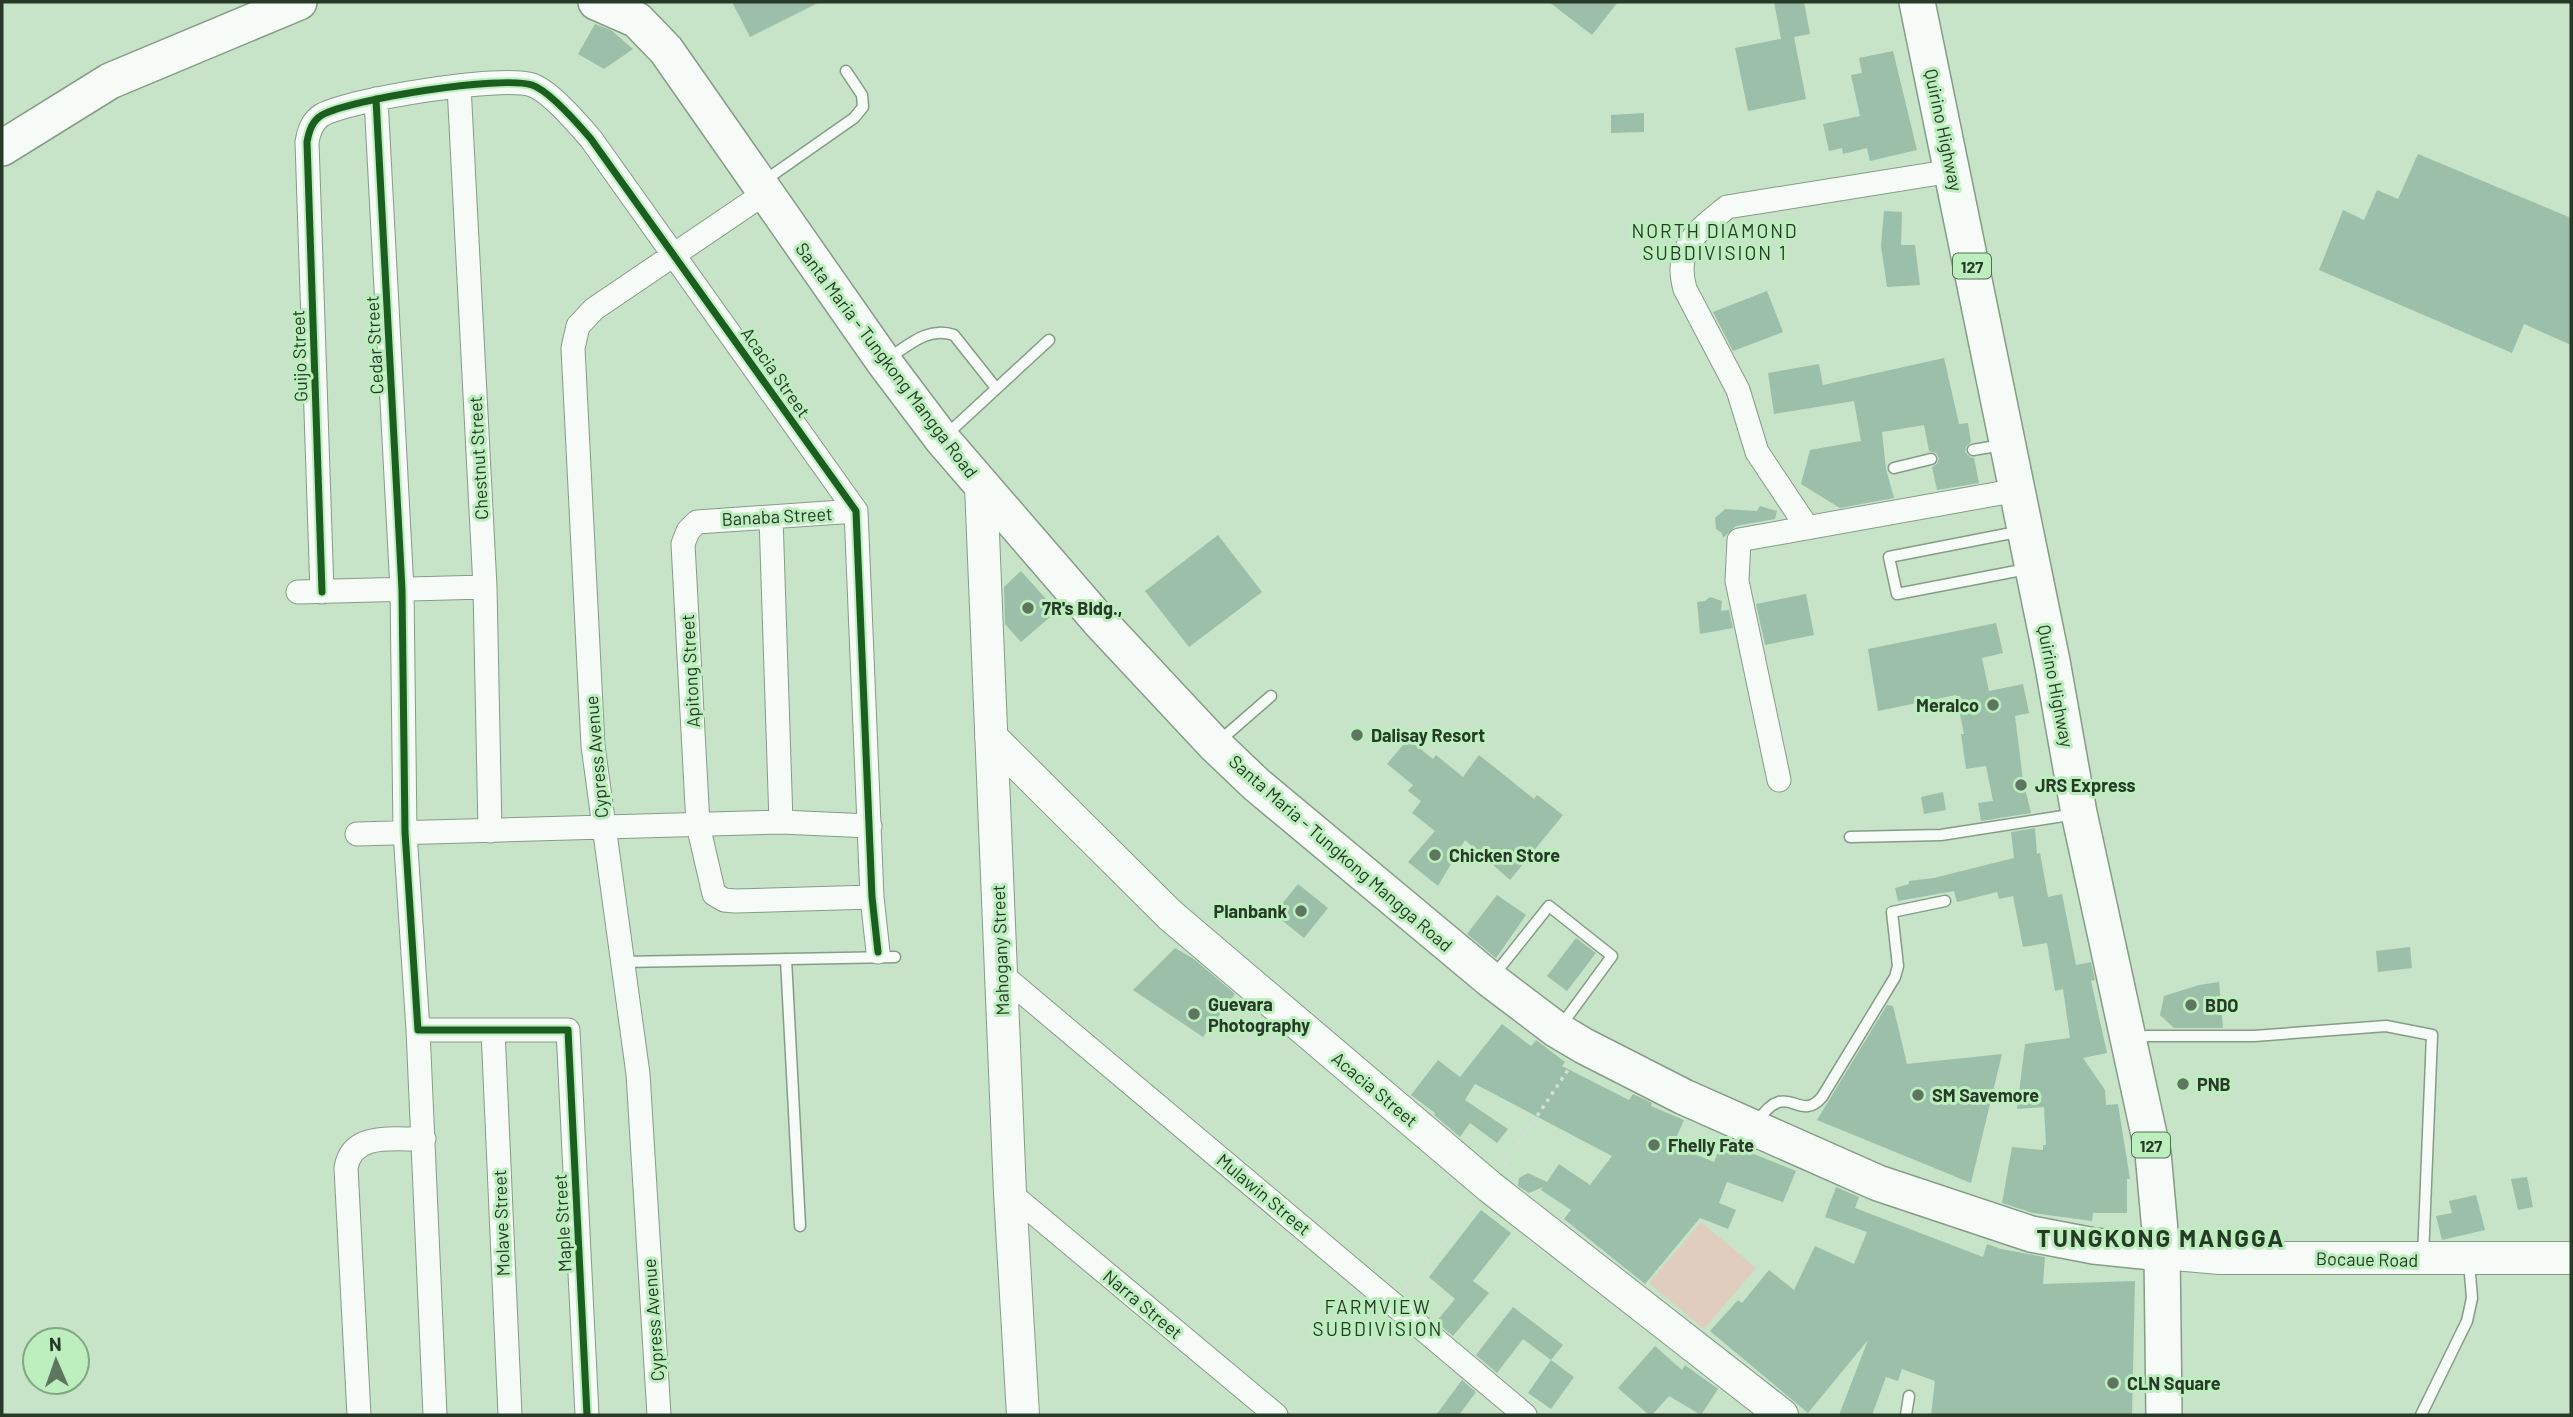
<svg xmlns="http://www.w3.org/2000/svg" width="2573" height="1417" viewBox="0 0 2573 1417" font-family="Barlow,sans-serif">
<rect width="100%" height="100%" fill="#c7e3c8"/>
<path fill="#e1cdbe" d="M1701 1222 1756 1268 1704 1329 1649 1283Z"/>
<path fill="#9cbfaa" d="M732 2H820L750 37Z
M1549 2H1618L1592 35Z
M1774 2H1804L1810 34 1794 37 1806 99 1748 111 1735 48 1785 38 1781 39Z
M595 24 611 30 633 49 604 69 578 54Z
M1893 51 1917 150 1870 161 1867 148 1843 154 1842 148 1829 151 1823 124 1860 116 1851 75 1862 73 1859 58Z
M1644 113V132L1611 133V115Z
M2418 154 2571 218V345L2524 324 2512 353 2319 270 2343 210 2364 220 2377 190 2398 199Z
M1884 211 1902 212 1901 245H1915L1920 285 1887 287 1881 246Z
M1767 291 1783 332 1733 351 1713 312Z
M1944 358 1959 424 1968 423 1971 442 1966 447 1965 452 1970 457 1974 458 1979 483 1937 490 1932 467 1937 464 1939 458 1936 453 1929 451 1924 425 1882 432 1886 469 1894 498 1840 508 1801 484 1810 450 1861 441 1854 401 1774 414 1768 373 1819 364 1823 385Z
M1760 506 1777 511 1775 519 1736 526 1723 538 1722 533 1716 529 1715 518 1725 509 1757 511Z
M1218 535 1262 592 1189 647 1145 591Z
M1021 571 1057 611 1021 642 1005 624 1004 587Z
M1806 594 1814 635 1765 645 1756 604Z
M1710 597 1722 601 1721 611 1729 610 1733 628 1700 634 1697 602 1705 601Z
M1996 623 2003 653 1982 658 1989 691 2023 684 2029 713 2015 716 2023 780 2031 813 1981 821 1978 803 1993 801 1986 766 1966 769 1961 734H1964L1956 695 1878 711 1868 649Z
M1408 739 1433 759 1436 755 1463 777 1479 755 1534 799 1537 795 1563 815 1510 880 1465 840 1438 886 1408 862 1435 831 1412 813 1421 801 1408 791 1413 785 1387 764Z
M1943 792 1946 810 1924 814 1921 797Z
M2035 828 2037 854 2040 853 2048 897 2062 894 2076 965 2091 962 2095 980 2091 981 2107 1053 2083 1058 2105 1090 2106 1105 2118 1104 2130 1179H2127V1213H2093L2092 1221 2033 1213 2002 1203 2012 1147 2043 1150V1145H2046L2044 1107 2017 1109 2025 1044 2070 1038 2063 989 2055 991 2047 943 2023 947 2013 896 1999 899 1997 892 1957 902 1954 891 1898 901 1895 888 1909 884V881L1934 878 2014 858 2011 832Z
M1298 884 1328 908 1304 938 1274 914Z
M1497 895 1526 915 1496 958 1467 934Z
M1576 938 1596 953 1567 991 1547 976Z
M2410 947 2412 968 2378 972 2376 951Z
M1175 948 1194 959 1235 994 1203 1037 1133 990Z
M2219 982 2223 1028H2174L2160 1015 2164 996 2199 985Z
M1887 1005 1893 1006 1907 1064 2002 1054 1971 1183 1817 1120Z
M1502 1024 1531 1046 1536 1040 1565 1062 1562 1066 1629 1100 1633 1094 1652 1103 1651 1106 1684 1120 1673 1145 1714 1162 1724 1137 1740 1144 1739 1148 1796 1171 1783 1202 1727 1182 1719 1203 1736 1210 1728 1229 1700 1218 1645 1284 1564 1219 1571 1210 1541 1190 1543 1187 1529 1193 1518 1186 1519 1178 1528 1173 1547 1182 1559 1164 1590 1185 1612 1156 1475 1084 1465 1100 1508 1129 1497 1143 1470 1123 1460 1137 1434 1115 1435 1113 1411 1095 1438 1060 1460 1077Z
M2527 1177 2533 1207 2518 1210 2511 1179Z
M1836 1187 1859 1197 1855 1208 1983 1257 1987 1244 2001 1249 2045 1257 2043 1284 2135 1281 2132 1415H1931L1935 1381 1902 1369 1898 1381 1886 1377 1872 1415H1839L1868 1340 1808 1413 1710 1331 1738 1300 1742 1303 1769 1270 1794 1290 1815 1246 1854 1264 1867 1232 1825 1217Z
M2476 1195 2485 1230 2442 1240 2436 1216 2452 1213 2449 1201Z
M1481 1210 1511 1233 1473 1281 1489 1293 1453 1336 1436 1322 1455 1299 1429 1277Z
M1513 1307 1563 1345 1551 1360 1523 1339 1497 1373 1476 1355Z
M1655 1346 1682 1370 1685 1365 1718 1389 1701 1415 1669 1396 1652 1415H1649L1618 1388Z
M1551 1360 1574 1377 1551 1409 1528 1393Z
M1462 1380 1476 1392 1459 1415H1436Z"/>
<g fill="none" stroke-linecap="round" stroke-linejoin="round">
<g stroke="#869c87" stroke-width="13">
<path id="lane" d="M764 181 854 118 863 107 862 95 846 71
M886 360C908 346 927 326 954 335L996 388
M944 437 1049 340
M1973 450 2002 445
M1894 468 1931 459
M2022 531 1889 557 1897 594 2027 569
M1217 743 1271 696
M1850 837 1941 835 2076 814
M786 959 800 1226
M621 962 895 957
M1494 975 1549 906 1612 956 1560 1027
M2132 1039 2147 1036H2254L2386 1026 2432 1035 2423 1257
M1757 1122C1788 1076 1798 1125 1822 1097L1895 977 1898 966 1892 912 1945 901
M1906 1415 1909 1396
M2421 1415 2467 1321 2472 1298 2469 1262"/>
</g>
<g stroke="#869c87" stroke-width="25">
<path id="street" d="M459 86 485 587 490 831
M376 99 402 590 405 832 418 1030H568L587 1415
M856 511 697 522 688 531 683 544 698 825 714 894 724 900 735 901 872 897
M771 517 781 822
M1807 527 1757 452 1738 390 1685 289C1673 247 1698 231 1727 207L1952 171
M298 592 485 587
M322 592 307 142C309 131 312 121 322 115 351 99 501 75 532 85 550 91 579 125 591 139L856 511 872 897 878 952
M1779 780 1737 581 1739 540 2018 490
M357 834 781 822 870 826
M1001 974 1525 1415
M418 1030 435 1415
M493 1030 510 1415
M1010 1193 1276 1415
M359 1415 346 1168C352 1131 395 1140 424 1139
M659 1415 638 1074 593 746 573 348 578 326 594 309 765 193"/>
</g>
<g stroke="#869c87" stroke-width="34">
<path id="secondary" d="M981 485 1010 1193 1023 1415
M991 737 1170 915 1490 1187 1782 1415
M2162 1253 2220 1258H2571"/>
</g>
<g stroke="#869c87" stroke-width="38">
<path id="primary" d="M596 2 637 20 666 50 884 362 942 439 1101 623 1215 745 1257 785 1491 980 1557 1030 1584 1046 1684 1097 1878 1183 2031 1234 2094 1246 2162 1253
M1917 2 2052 661 2079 813 2153 1153 2162 1253 2164 1415
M2 148 110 81 299 2"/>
</g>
<path stroke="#d5ded5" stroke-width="3.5" stroke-dasharray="3.5 5" stroke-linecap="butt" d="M1504 1165 1568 1070
M1406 1288 1475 1205"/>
<use href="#lane" stroke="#f7fbf7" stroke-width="10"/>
<use href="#street" stroke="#f7fbf7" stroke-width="23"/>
<use href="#secondary" stroke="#f7fbf7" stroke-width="32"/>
<use href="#primary" stroke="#f7fbf7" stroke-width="35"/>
<g stroke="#bceebe" stroke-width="11">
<path id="cycleway" d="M376 99 402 590 405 832 418 1030H568L587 1415
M322 592 307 142C309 131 312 121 322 115 351 99 501 75 532 85 550 91 579 125 591 139L856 511 872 897 878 952"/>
</g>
<use href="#cycleway" stroke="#1b5e20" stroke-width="7"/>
</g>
<g fill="#5e755f" stroke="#bceebe" stroke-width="2.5">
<circle cx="1028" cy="608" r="7"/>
<circle cx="1993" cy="705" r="7"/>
<circle cx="1357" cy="735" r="7"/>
<circle cx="2021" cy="785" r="7"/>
<circle cx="1435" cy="855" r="7"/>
<circle cx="1301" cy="911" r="7"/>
<circle cx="2191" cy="1005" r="7"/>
<circle cx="1194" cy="1014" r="7"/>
<circle cx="2183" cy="1084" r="7"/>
<circle cx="1918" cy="1095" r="7"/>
<circle cx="1654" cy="1145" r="7"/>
<circle cx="2113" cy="1383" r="7"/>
</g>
<g text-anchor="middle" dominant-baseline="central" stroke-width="6" stroke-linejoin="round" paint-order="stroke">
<g fill="#bceebe" stroke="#537054" stroke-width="2">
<rect x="1953" y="253.5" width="38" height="25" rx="5"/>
<rect x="2132" y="1132.5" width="38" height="25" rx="5"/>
</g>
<g font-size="16" font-weight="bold" fill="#263a27">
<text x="1972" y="266">127</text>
<text x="2151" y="1145">127</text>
</g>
<g font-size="18" fill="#263a27" stroke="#bceebe">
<text transform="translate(1944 130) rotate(78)">Quirino Highway</text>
<text transform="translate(374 345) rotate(-93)">Cedar Street</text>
<text transform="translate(299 356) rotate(-92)">Guijo Street</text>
<text transform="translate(887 360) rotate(53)">Santa Maria - Tungkong Mangga Road</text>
<text transform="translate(776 372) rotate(55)">Acacia Street</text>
<text transform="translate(478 458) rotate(-93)">Chestnut Street</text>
<text transform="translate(777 516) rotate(-3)">Banaba Street</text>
<text transform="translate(690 671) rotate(-93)">Apitong Street</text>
<text transform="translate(2056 686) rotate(79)">Quirino Highway</text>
<text transform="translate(596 757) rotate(-95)">Cypress Avenue</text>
<text transform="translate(1341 853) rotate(41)">Santa Maria - Tungkong Mangga Road</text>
<text transform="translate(1000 950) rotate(-92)">Mahogany Street</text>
<text transform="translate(1375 1089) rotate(40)">Acacia Street</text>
<text transform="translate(1264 1194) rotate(40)">Mulawin Street</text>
<text transform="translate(501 1223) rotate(-92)">Molave Street</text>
<text transform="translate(562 1223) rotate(-93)">Maple Street</text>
<text transform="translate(2367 1259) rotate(1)">Bocaue Road</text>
<text transform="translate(1143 1304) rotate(40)">Narra Street</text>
<text transform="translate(653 1320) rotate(-94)">Cypress Avenue</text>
</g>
<g font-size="18" font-weight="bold" fill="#263a27" stroke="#bceebe" text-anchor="start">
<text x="1042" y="608">7R's Bldg.,</text>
<text x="1979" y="705" text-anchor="end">Meralco</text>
<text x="1371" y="735">Dalisay Resort</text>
<text x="2035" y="785">JRS Express</text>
<text x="1449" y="855">Chicken Store</text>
<text x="1287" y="911" text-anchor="end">Planbank</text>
<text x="1208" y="1004">Guevara<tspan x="1208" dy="21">Photography</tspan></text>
<text x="2205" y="1005">BDO</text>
<text x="2197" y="1084">PNB</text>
<text x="1932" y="1095">SM Savemore</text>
<text x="1668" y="1145">Fhelly Fate</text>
<text x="2127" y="1383">CLN Square</text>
</g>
<g font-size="19" letter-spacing="2" fill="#263a27" stroke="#bceebe">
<text x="1715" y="230">NORTH DIAMOND<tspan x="1715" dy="22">SUBDIVISION 1</tspan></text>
<text x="1378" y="1306">FARMVIEW<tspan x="1378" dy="22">SUBDIVISION</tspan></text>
</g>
<g font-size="24" font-weight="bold" letter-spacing="2" fill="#263a27" stroke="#bceebe">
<text x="2161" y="1237">TUNGKONG MANGGA</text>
</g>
</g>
<rect width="2573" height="1417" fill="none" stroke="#263a27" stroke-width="7"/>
<g transform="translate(56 1361) rotate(358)"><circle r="33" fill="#bceebe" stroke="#80a682" stroke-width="2"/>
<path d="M0-5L12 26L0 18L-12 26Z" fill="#5e755f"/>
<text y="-10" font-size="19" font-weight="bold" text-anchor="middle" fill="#263a27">N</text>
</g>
</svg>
